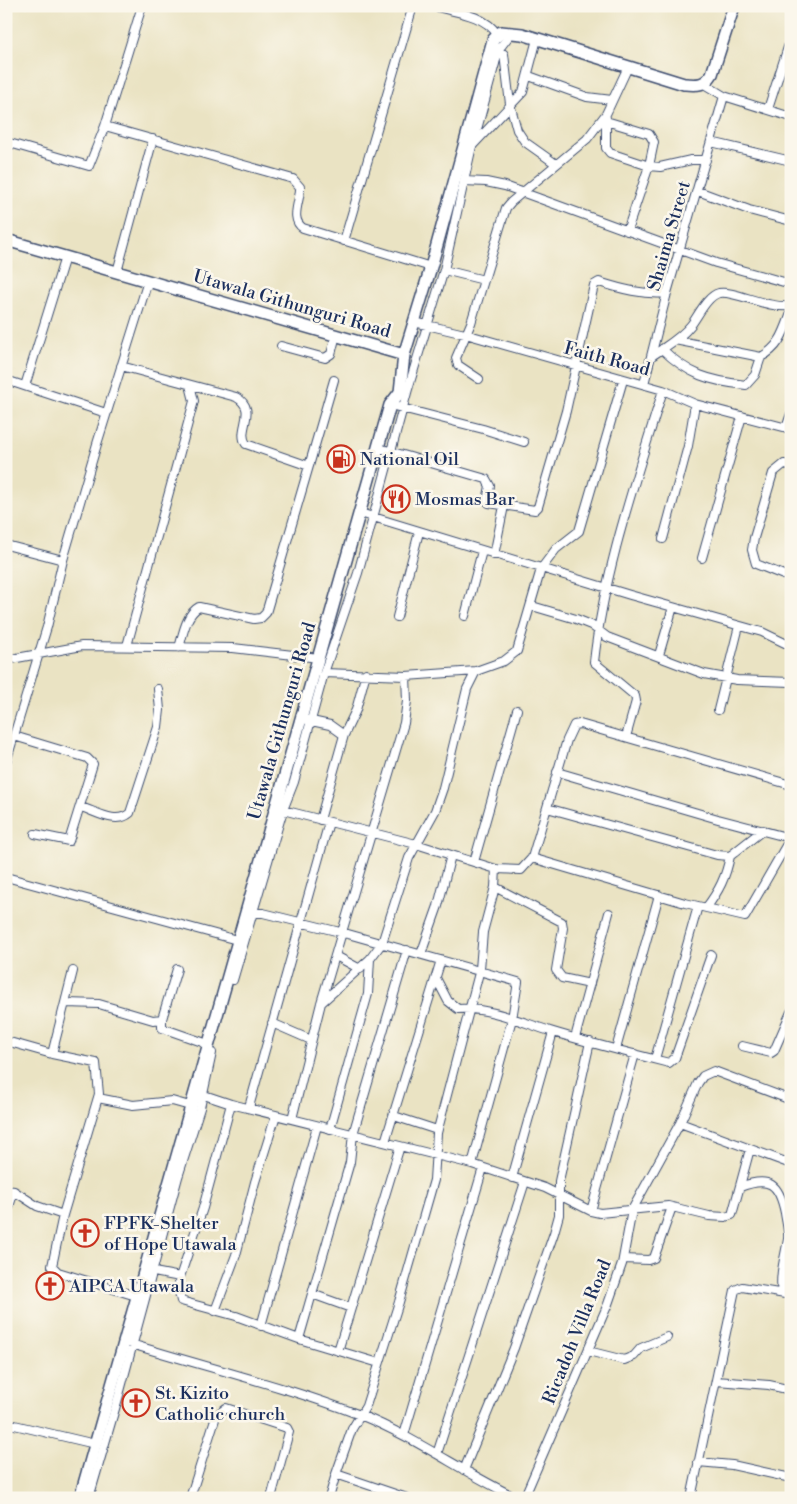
<svg xmlns="http://www.w3.org/2000/svg" width="797" height="1504" viewBox="0 0 797 1504" font-family="'Libre Bodoni',serif">
<rect width="100%" height="100%" fill="#fbf7ec"/>
<filter id="ink" filterUnits="userSpaceOnUse"><feTurbulence type="fractalNoise" baseFrequency=".02" numOctaves="2"/><feDisplacementMap in="SourceGraphic" scale="10" xChannelSelector="R" yChannelSelector="G"/><feConvolveMatrix kernelMatrix="1 2 1 2 8 2 1 2 1" color-interpolation-filters="sRGB"/></filter>
<filter id="wash" filterUnits="userSpaceOnUse"><feTurbulence type="fractalNoise" baseFrequency=".0096" numOctaves="4" result="noise"/><feDisplacementMap in="SourceGraphic" scale="20" xChannelSelector="R" yChannelSelector="G"/><feGaussianBlur stdDeviation="1.12" result="paint"/><feColorMatrix in="noise" values="0 0 0 0 0 0 0 0 0 0 0 0 0 0 0 0 0 1.4 0 .05"/><feComposite in="paint" operator="in"/></filter>
<g filter="url(#wash)">
<rect width="100%" height="100%" fill="#eae3c3"/>
</g>
<g filter="url(#ink)">
<g fill="none" stroke-linecap="round" stroke-linejoin="round">
<g stroke="#3a4a6d" stroke-width="10">
<path id="street" d="M142 6 105 126 293 179 300 187C301 200 289 219 303 228L431 267
M433 6C454 12 484 14 497 34
M491 45 504 54 510 104 517 130 525 142 556 164
M529 76 587 97 612 100
M704 84 724 96 791 117
M768 109 791 38
M606 118V148L610 153 649 166 660 167 691 160H706
M606 121 649 134 654 142 649 166 627 231
M6 142 89 166 105 126
M711 142 791 161
M473 144 499 49 512 32
M464 181 486 182 505 186 716 263 791 284
M698 191 749 210 791 221
M344 241 413 6
M444 270 484 280
M117 272 153 139
M414 322 469 335 663 390 695 404 791 429
M675 340 761 357C780 347 784 332 791 313
M281 346 325 358 331 354 336 335
M662 349C689 375 709 381 746 385L755 375 761 357
M652 356C666 346 681 338 691 325 698 316 707 296 719 293 734 290 768 309 791 306
M121 366 236 397C259 410 236 429 246 444L309 466 334 380
M479 379 458 365 456 358 471 323 506 208 511 202 587 139 606 114 628 67
M6 380 106 413
M644 384 667 293 724 96
M25 386 65 257
M390 405 483 429 524 442
M786 428 791 414
M379 448 486 479 490 486 487 501 489 503 535 510 538 507 566 411 594 285 599 282C621 289 643 295 667 293
M791 465 784 464 773 473 754 538 752 550 756 564 791 578
M360 513 630 595 762 632 791 646
M663 539 688 446 695 404
M6 545 63 560
M494 555 504 506
M702 558 742 416
M532 606 576 619 591 625 607 637 704 674 737 680 791 682
M465 616 482 551
M397 617 419 532
M127 646 194 401 190 385
M179 648C183 634 186 614 199 607L254 619 261 618 266 613 309 466
M659 655 673 607
M6 660 82 646 233 648 319 658
M324 673 406 676 476 671
M718 710 739 626
M307 720 330 725 344 735 320 820
M344 735 356 710 366 673
M14 736 87 758 93 764 69 841 35 834
M626 737 636 701 635 696 594 662C604 570 636 479 663 390
M6 762 47 627 63 560 97 444 148 281
M557 772 718 819 790 838
M81 807C97 812 116 825 130 813L158 727 160 710 158 689
M547 808 717 855 730 856
M279 809 416 844 496 869 521 870 532 858 567 740 574 725 580 724 791 785
M532 858 685 903 745 917 791 837
M474 862 517 710
M6 877 237 940
M495 887 562 922 563 928 556 970 562 978 590 984
M706 908C719 891 726 877 730 856L763 830
M251 913H263L348 934 518 982 512 1019 472 1164
M421 954 438 906 451 855
M336 956 360 969
M436 978 448 1001 458 1009C489 1007 521 1022 550 1031 589 1043 629 1053 669 1063L675 1058 711 955
M233 980 283 810 294 782 324 673 358 573 408 389 444 270 472 146 523 92 537 39
M66 1003 99 1004 153 1020 162 1019V1028L208 1044
M321 1003 370 959 382 943 409 858 435 811 443 788 467 689 476 671 504 661 517 651 541 569 556 549 579 531 623 380
M162 1019 177 969
M272 1023 311 1040
M575 1038 609 913
M6 1041 52 1054 96 1063 99 1094 63 1215 52 1266 58 1272 136 1296
M742 1046 771 1053 774 1051 791 1012
M616 1049 659 895
M52 1054 73 971
M655 1059 698 906
M198 1093 231 1104 472 1164 545 1188 591 1211 600 1213 668 1206 709 1216 725 1217 732 1215 750 1149
M98 1098 133 1105 172 1101 190 1106
M249 1107 329 822
M394 1116 437 1130
M292 1119 321 1003 404 723 407 701 406 676
M680 1123 791 1164
M330 1129 368 994 370 959
M385 1142 441 960
M512 1178 553 1032
M740 1187C769 1176 779 1183 785 1213 786 1221 789 1231 788 1239 785 1257 779 1275 782 1293
M6 1190 14 1191 37 1206 63 1215
M591 1211 635 1054
M6 1216 14 1191
M623 1259 648 1260 654 1258 672 1207
M154 1272 180 1277 203 1208 231 1104
M180 1277 178 1288 181 1301 236 1316 299 1339 379 1363
M312 1294 351 1308
M215 1311 236 1255 255 1182 276 1115
M261 1326 317 1126
M299 1339 350 1162 353 1134 407 950
M128 1343C205 1367 285 1386 360 1415 415 1437 464 1473 517 1498
M338 1351 400 1146
M588 1351 624 1360 634 1356 641 1348 667 1337
M716 1381 769 1385 791 1390
M6 1423 95 1444
M404 1435 483 1168
M437 1454 525 1182
M698 1462 732 1465 791 1478
M464 1470 514 1348 554 1233 559 1215V1181L590 1042
M336 1474 352 1429 366 1406 399 1302 434 1180 437 1133 480 969 483 932 495 887 496 869
M89 1498 119 1395 178 1177 200 1108 212 1053
M190 1498 216 1416 226 1408 287 1428 289 1432 271 1498
M329 1498 336 1474 407 1498
M524 1498 608 1304 622 1264 632 1210 680 1123 698 1083 703 1076 714 1071 791 1100
M691 1498 735 1290 742 1287 791 1295"/>
</g>
<g stroke="#3a4a6d" stroke-width="14">
<path id="secondary" d="M6 240 404 355
M80 1498 390 405 400 392 404 355 431 267 493 40 501 32 522 34 684 84C697 85 705 86 712 74L734 6"/>
</g>
<use href="#street" stroke="#fff" stroke-width="8"/>
<use href="#secondary" stroke="#fff" stroke-width="11"/>
</g>
</g>
<defs>
<g id="fuel-ring" transform="scale(1.4375)"><circle r="9.5" fill="#fbf7ec" stroke="#c8321e" stroke-width="1.5"/><path d="M-5.5-6h7V0h2V4h1.3V-2.5L3-4.5l.8-.8L6-3V5H2.5V1h-1V6h-7ZM-4.2-4.7v3.2H.2V-4.7Z" fill="#c8321e"/></g>
<g id="restaurant-ring" transform="scale(1.4375)"><circle r="9.5" fill="#fbf7ec" stroke="#c8321e" stroke-width="1.5"/><path d="M-5-6h1v4h1v-4h1v4h1v-4h1v5L-1.5 .5V6h-2V.5L-5-1ZM5-6V6H3V1.5H1.5Q1.5-4 5-6Z" fill="#c8321e"/></g>
<g id="church-ring" transform="scale(1.4375)"><circle r="9.5" fill="#fbf7ec" stroke="#c8321e" stroke-width="1.5"/><path d="M-1.2-6h2.4v3.5h3.3v2.4h-3.3V6h-2.4V-.1h-3.3v-2.4h3.3Z" fill="#c8321e"/></g>
</defs>
<g fill-rule="evenodd">
<use href="#fuel-ring" x="341" y="459"/>
<use href="#restaurant-ring" x="396" y="499"/>
<use href="#church-ring" x="85" y="1233"/>
<use href="#church-ring" x="50" y="1286"/>
<use href="#church-ring" x="136" y="1403"/>
</g>
<g text-anchor="middle" dominant-baseline="central" stroke-width="5" stroke-linejoin="round" paint-order="stroke">
<g font-size="18" fill="#1b2f5e" stroke="#fbf7ec">
<text transform="translate(669 236) rotate(-74)">Shaima Street</text>
<text transform="translate(292 304) rotate(16)">Utawala Githunguri Road</text>
<text transform="translate(607 359) rotate(15)">Faith Road</text>
<text transform="translate(282 721) rotate(-74)">Utawala Githunguri Road</text>
<text transform="translate(577 1332) rotate(-68)">Ricadoh Villa Road</text>
</g>
<g font-size="18" fill="#1b2f5e" stroke="#fbf7ec" text-anchor="start">
<text x="360" y="459">National Oil</text>
<text x="415" y="499">Mosmas Bar</text>
<text x="104" y="1223">FPFK-Shelter<tspan x="104" dy="21">of Hope Utawala</tspan></text>
<text x="69" y="1286">AIPCA Utawala</text>
<text x="155" y="1393">St. Kizito<tspan x="155" dy="21">Catholic church</tspan></text>
</g>
</g>
<rect width="797" height="1504" fill="none" stroke="#fbf7ec" stroke-width="25"/>
</svg>
